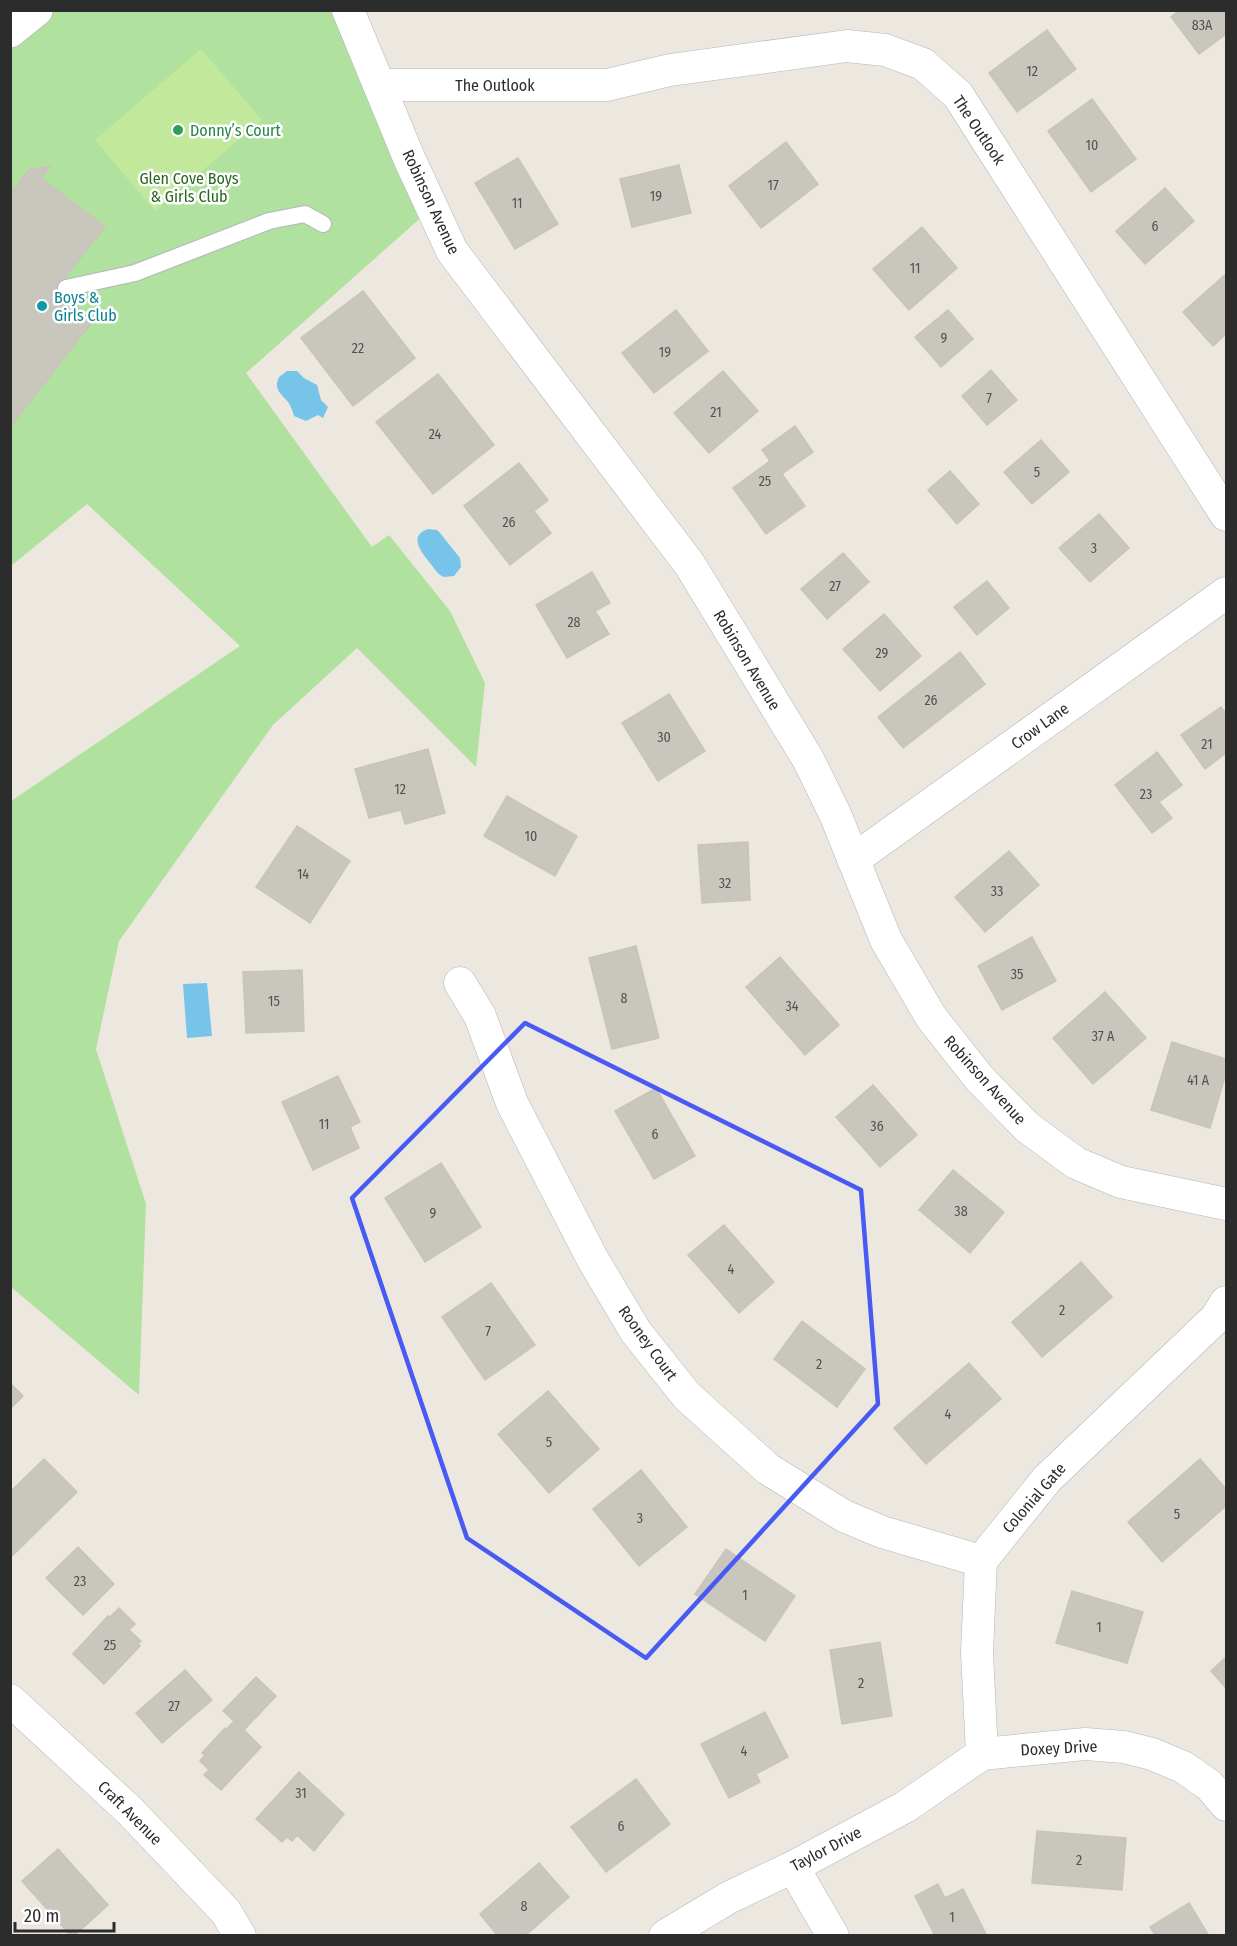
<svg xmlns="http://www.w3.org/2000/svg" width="1237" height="1946" viewBox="0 0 1237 1946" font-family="'Fira Sans Condensed',sans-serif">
<rect width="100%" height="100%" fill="#ede8df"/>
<path fill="#b0e19e" d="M30 10 357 11 434 206 246 373 372 547 389 535 450 611 485 683 476 767 357 648 273 725 119 941 96 1049 146 1204 139 1395 11 1287V801L240 646 87 504 11 566 10 26Z"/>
<path fill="#c2e89b" d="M201 49 262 120 155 211 95 140Z"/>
<path fill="#77c4ea" d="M287 371H297L304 378 317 385 321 400 328 407 323 418 318 415 306 421 294 416C293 412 291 406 288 402 281 393 273 390 279 377Z
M428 529 437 530 440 533 460 558 461 567 454 576C451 576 447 577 444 577 438 575 434 568 430 563 421 552 408 536 428 529Z
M207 983 212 1036 187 1038 183 984Z"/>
<path fill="#c9c6be" stroke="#c9c4b9" stroke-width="1.5" d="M1180 10H1226V34L1199 54 1171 17Z
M1047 30 1076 69 1017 112 989 73Z
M1092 99 1136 159 1091 192 1048 131Z
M786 142 818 184 761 228 729 186Z
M518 158 558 224 515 249 475 183Z
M679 165 691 213 632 227 620 179Z
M50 167 41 178 105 227 54 291 93 321 10 427V193L30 169Z
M1165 188 1194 221 1145 264 1116 231Z
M922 227 957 268 909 310 873 269Z
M1226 274V334L1213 346 1183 312Z
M363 291 415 358 353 406 301 338Z
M676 310 708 351 654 393 622 353Z
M948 310 973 339 941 367 915 337Z
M991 370 1017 400 987 425 962 396Z
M723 371 758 411 709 453 674 413Z
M438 374 494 445 433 494 376 422Z
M795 426 813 452 782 474 805 506 766 534 733 488 770 461 762 450Z
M1041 440 1069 472 1032 504 1004 472Z
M519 463 548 500 534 511 551 533 510 565 464 506Z
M950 471 979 504 957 524 928 490Z
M1099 514 1129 548 1090 582 1059 548Z
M843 553 869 582 827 619 801 589Z
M592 572 610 603 595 611 609 634 567 658 536 605Z
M987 581 1009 608 977 635 954 607Z
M884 614 921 656 880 691 843 649Z
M960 652 985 684 903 748 878 717Z
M669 694 705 751 658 781 622 723Z
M1221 707 1226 714V753L1205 769 1181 735Z
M428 749 445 813 405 824 401 810 369 818 355 769Z
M1157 752 1182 785 1159 802 1172 818 1152 833 1115 785Z
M507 796 577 836 555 876 484 836Z
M297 826 350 861 310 923 256 887Z
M748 842 750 900 702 903 698 845Z
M1009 851 1039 885 985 932 955 897Z
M1032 937 1056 981 1002 1010 978 966Z
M636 946 659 1038 612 1049 589 958Z
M780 957 839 1025 805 1055 746 987Z
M302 970 304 1031 246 1033 243 972Z
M1105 992 1146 1038 1093 1084 1053 1038Z
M1172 1042 1226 1059V1073L1210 1128 1151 1110Z
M338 1076 360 1122 350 1127 359 1148 313 1170 282 1102Z
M873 1085 917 1135 880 1167 836 1117Z
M656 1088 695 1156 654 1179 615 1111Z
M441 1163 481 1227 425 1262 385 1198Z
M953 1170 1004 1212 970 1253 919 1210Z
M724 1225 774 1282 739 1313 688 1255Z
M1081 1262 1112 1297 1042 1357 1012 1322Z
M491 1283 535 1345 485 1380 442 1317Z
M802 1321 865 1369 837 1407 774 1359Z
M969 1363 1001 1399 926 1464 894 1428Z
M10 1383 23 1396 10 1409Z
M548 1391 599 1449 549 1493 498 1434Z
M44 1459 77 1492 10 1558V1492Z
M1200 1459 1226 1489V1506L1162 1562 1128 1522Z
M641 1470 687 1527 639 1566 593 1509Z
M78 1547 114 1584 83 1615 46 1578Z
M726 1549 795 1596 765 1641 695 1594Z
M1072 1591 1143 1612 1127 1663 1056 1643Z
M119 1608 135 1624 129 1630 141 1641 138 1644 140 1646 104 1684 73 1654 108 1616 110 1617Z
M880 1642 892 1716 842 1724 830 1650Z
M1226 1657V1688L1211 1671Z
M185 1670 212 1700 162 1743 136 1713Z
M256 1677 276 1696 244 1730 261 1747 221 1790 204 1775 209 1770 200 1761 205 1755 202 1753 225 1728 226 1730 234 1721 223 1711Z
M765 1712 788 1757 756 1774 760 1782 729 1798 701 1744Z
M299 1772 344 1814 314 1851 297 1835 292 1841 287 1837 282 1842 256 1819Z
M636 1779 670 1824 606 1872 571 1827Z
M1037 1831 1126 1838 1122 1890 1032 1883Z
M58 1849 108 1905 74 1936H71L22 1881Z
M539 1863 569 1897 525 1936H498L480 1914Z
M938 1884 945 1898 963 1889 987 1936H935L915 1896Z
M1189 1903 1209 1936H1156L1150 1927Z"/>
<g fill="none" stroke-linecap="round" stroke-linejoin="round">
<g stroke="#b3b4bf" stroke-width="18">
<path id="service" d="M66 288 135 273 269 221 305 214 323 224"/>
</g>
<g stroke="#b3b4bf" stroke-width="33">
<path id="minor" d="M348 10 409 158 452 251 690 565 808 759 835 814 886 940 931 1017 980 1079 1027 1127 1076 1163 1121 1182 1226 1204
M379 85H607L670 70 847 46 885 50 923 64 958 95 1226 515
M853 860 1226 593
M460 983 480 1016 512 1103 592 1258 636 1332 687 1396 768 1469 844 1516 882 1532 981 1561
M10 1700 130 1811 226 1912 240 1936
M982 1754 977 1653 981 1561 1047 1479 1216 1318 1226 1302
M793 1867 833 1936
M665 1936 728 1898 793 1867 905 1807 982 1754 1085 1744 1124 1747 1152 1754 1183 1767 1209 1785 1226 1805"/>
</g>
<g stroke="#b3b4bf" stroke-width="34">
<path id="secondary" d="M10 31 36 10"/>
</g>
<use href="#service" stroke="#fff" stroke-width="16"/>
<use href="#minor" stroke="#fff" stroke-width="32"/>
<use href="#secondary" stroke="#fff" stroke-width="33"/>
</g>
<path fill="none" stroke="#475af3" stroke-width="4.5" stroke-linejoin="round" d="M525 1023 861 1190 878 1404 646 1658 467 1538 352 1198Z"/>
<circle fill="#2e9e5b" stroke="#fff" stroke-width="2" cx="178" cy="130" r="6"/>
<circle fill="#0f9aa8" stroke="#fff" stroke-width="2" cx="42" cy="306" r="6"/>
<g text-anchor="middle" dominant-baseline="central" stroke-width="5" stroke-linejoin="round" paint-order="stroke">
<g font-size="14" fill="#535250">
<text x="1202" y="25">83A</text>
<text x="1032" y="71">12</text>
<text x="1092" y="145">10</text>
<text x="773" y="185">17</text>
<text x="656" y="196">19</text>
<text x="517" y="203">11</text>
<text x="1155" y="226">6</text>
<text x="915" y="268">11</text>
<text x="944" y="338">9</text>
<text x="358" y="348">22</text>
<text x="665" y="352">19</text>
<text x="989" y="398">7</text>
<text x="716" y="412">21</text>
<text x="435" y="434">24</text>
<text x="1037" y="472">5</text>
<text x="765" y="481">25</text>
<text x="509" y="522">26</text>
<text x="1094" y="548">3</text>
<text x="835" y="586">27</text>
<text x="574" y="622">28</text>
<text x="882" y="653">29</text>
<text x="931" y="700">26</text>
<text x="664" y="737">30</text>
<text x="1207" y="744">21</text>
<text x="400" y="789">12</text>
<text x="1146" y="794">23</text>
<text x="531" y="836">10</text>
<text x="303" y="874">14</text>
<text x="725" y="883">32</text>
<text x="997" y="891">33</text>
<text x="1017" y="974">35</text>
<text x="624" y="998">8</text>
<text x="274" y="1001">15</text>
<text x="792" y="1006">34</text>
<text x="1103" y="1036">37 A</text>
<text x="1198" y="1080">41 A</text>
<text x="324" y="1124">11</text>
<text x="877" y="1126">36</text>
<text x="655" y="1134">6</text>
<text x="961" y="1211">38</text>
<text x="433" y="1213">9</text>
<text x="731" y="1269">4</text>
<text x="1062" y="1310">2</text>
<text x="488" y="1331">7</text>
<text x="819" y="1364">2</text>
<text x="948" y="1414">4</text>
<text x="549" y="1442">5</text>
<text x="1177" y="1514">5</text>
<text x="640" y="1518">3</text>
<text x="80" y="1581">23</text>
<text x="745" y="1595">1</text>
<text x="1099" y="1627">1</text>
<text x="110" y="1645">25</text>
<text x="861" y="1683">2</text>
<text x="174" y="1706">27</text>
<text x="744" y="1751">4</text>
<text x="301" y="1793">31</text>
<text x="621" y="1826">6</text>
<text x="1079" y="1860">2</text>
<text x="524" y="1906">8</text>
<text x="952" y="1917">1</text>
</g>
<g font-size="16" fill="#2c2c2c" stroke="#fff">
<text x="495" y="85">The Outlook</text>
<text transform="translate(979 130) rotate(56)">The Outlook</text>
<text transform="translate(431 202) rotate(65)">Robinson Avenue</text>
<text transform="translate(747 660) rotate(59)">Robinson Avenue</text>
<text transform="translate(1040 726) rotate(-36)">Crow Lane</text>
<text transform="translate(985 1080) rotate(48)">Robinson Avenue</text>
<text transform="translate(648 1343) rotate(54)">Rooney Court</text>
<text transform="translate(1034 1498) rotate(-49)">Colonial Gate</text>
<text transform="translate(1059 1748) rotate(-3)">Doxey Drive</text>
<text transform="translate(130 1813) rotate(45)">Craft Avenue</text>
<text transform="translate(826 1849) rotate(-28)">Taylor Drive</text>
</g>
<g font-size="16" fill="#27864d" stroke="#fff" text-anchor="start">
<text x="190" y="130">Donny’s Court</text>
</g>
<g font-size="16" fill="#28681e" stroke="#fff">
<text x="189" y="178">Glen Cove Boys<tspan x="189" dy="18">&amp; Girls Club</tspan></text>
</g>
<g font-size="16" fill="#0d838f" stroke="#fff" text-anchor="start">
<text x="54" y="297">Boys &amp;<tspan x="54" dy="18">Girls Club</tspan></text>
</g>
</g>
<rect width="1237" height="1946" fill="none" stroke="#2c2c2c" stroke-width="24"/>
<path d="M15 1922v9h99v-9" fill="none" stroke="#2c2c2c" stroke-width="3"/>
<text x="24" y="1922" font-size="18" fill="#2c2c2c" stroke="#ffffff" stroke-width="4.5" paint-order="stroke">20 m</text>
</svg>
